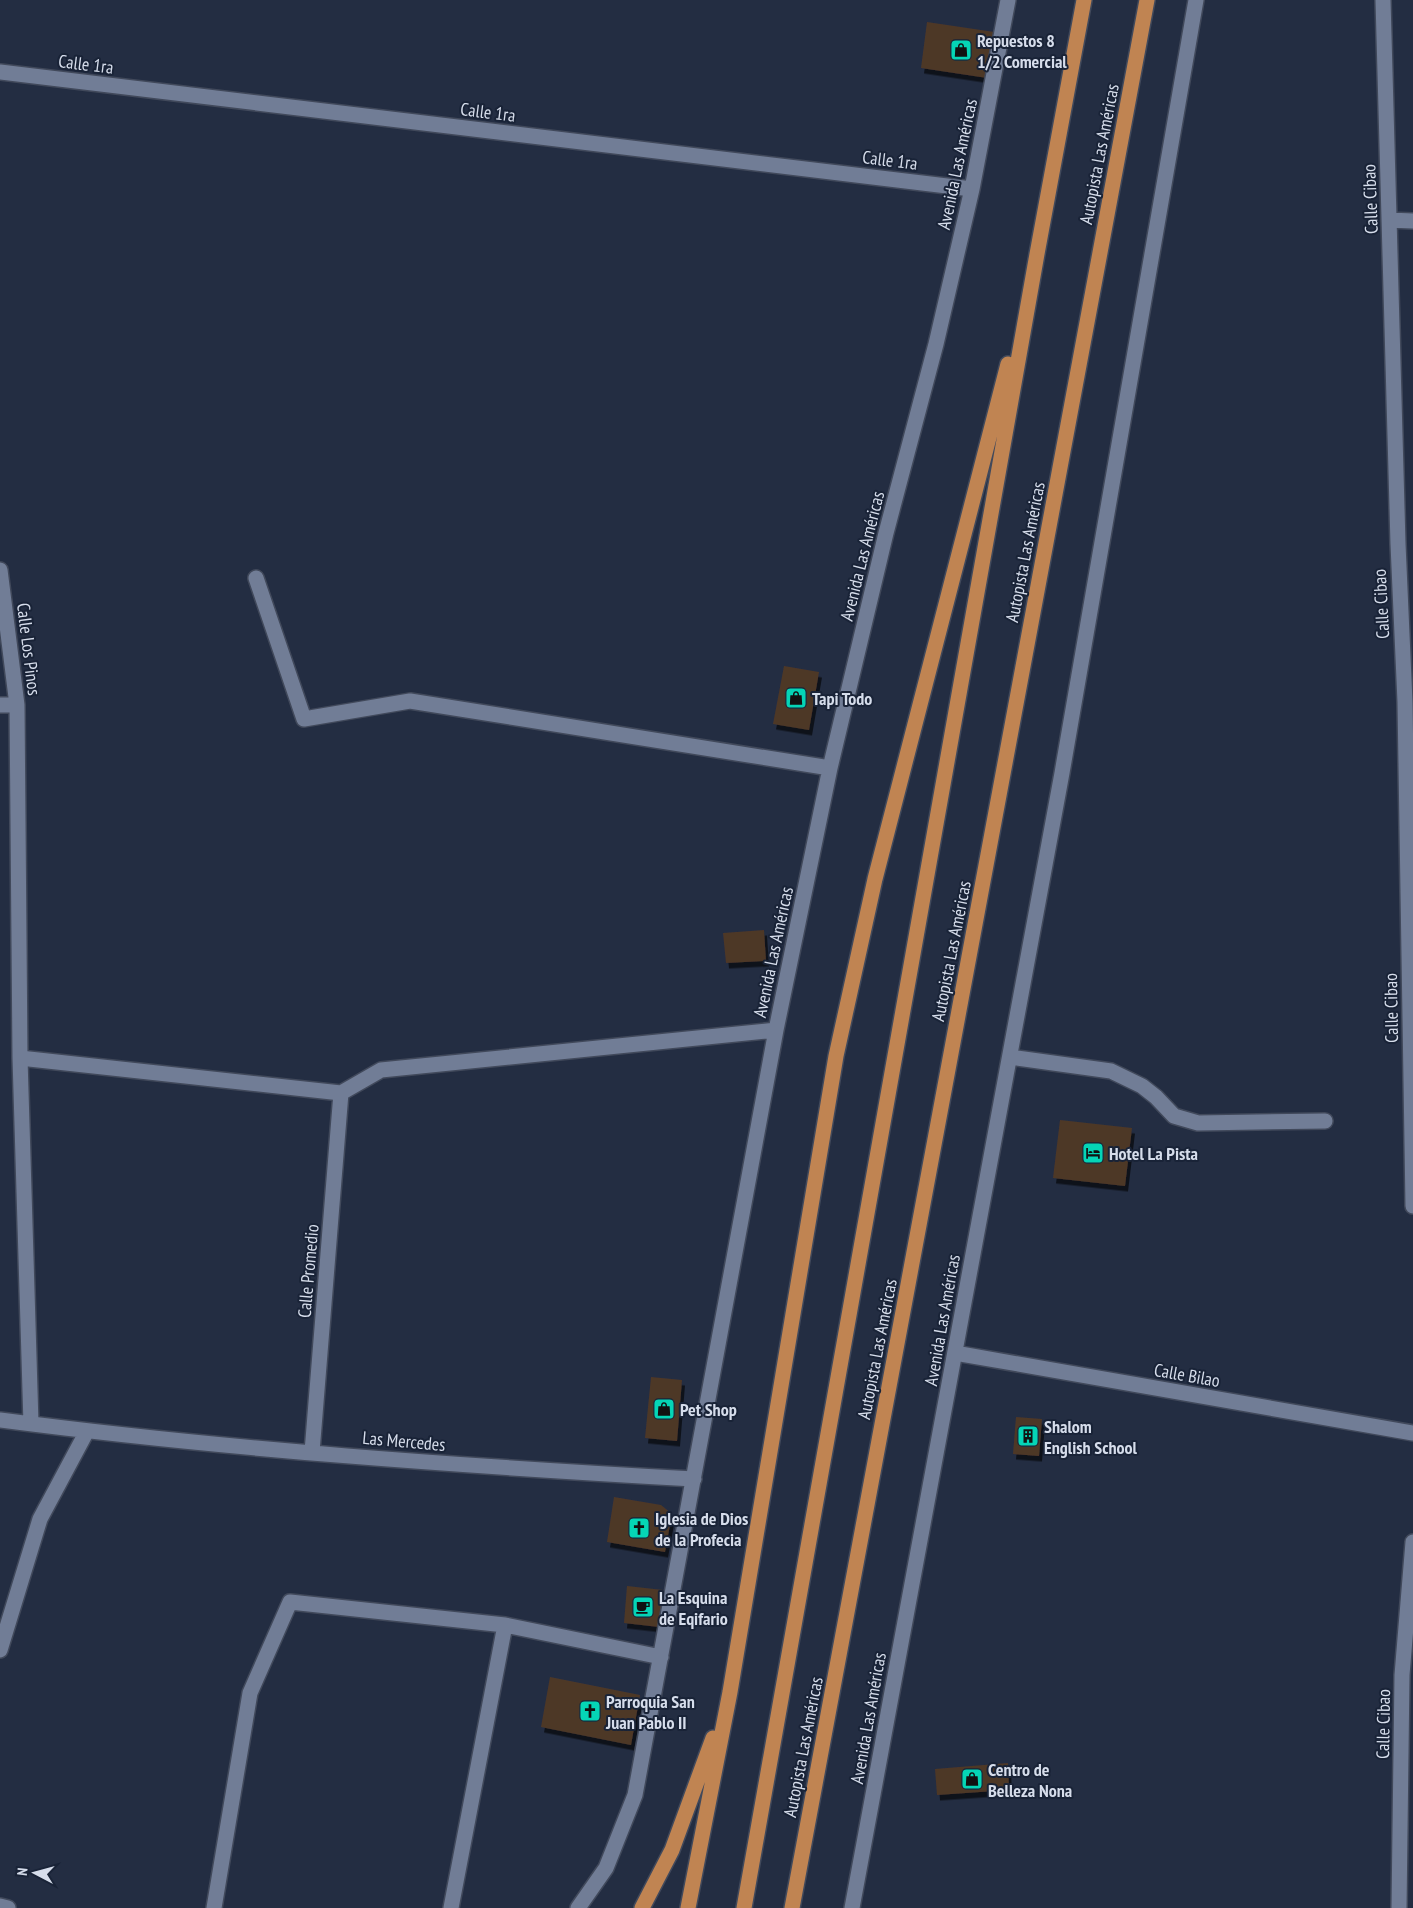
<svg xmlns="http://www.w3.org/2000/svg" width="1413" height="1908" viewBox="0 0 1413 1908" font-family="'PT Sans Narrow',sans-serif">
<defs>
<filter id="shadow"><feDropShadow dx="3" dy="5.5" stdDeviation="0" flood-color="#0009"/></filter>
</defs>
<rect width="100%" height="100%" fill="#232d42"/>
<path fill="#4e3728" filter="url(#shadow)" d="M927 22 1001 33 994 79 921 68Z
M784 666 819 672 809 730 773 724Z
M764 930 766 961 726 963 723 933Z
M1060 1120 1132 1128 1125 1186 1053 1178Z
M651 1377 682 1380 677 1441 645 1438Z
M1016 1417 1042 1419 1039 1456 1013 1454Z
M614 1497 661 1505 672 1514 665 1552 607 1542Z
M627 1586 663 1590 659 1627 624 1623Z
M550 1677 640 1695 631 1745 541 1727Z
M1008 1763 1009 1790 937 1795 935 1769Z"/>
<g fill="none" stroke-linecap="round" stroke-linejoin="round">
<g stroke="#41495b" stroke-width="18">
<path id="minor" d="M1383 0 1398 544 1405 702 1413 1206
M0 72 972 189
M1389 220 1413 221
M0 570 17 705 20 1058 31 1424
M256 578 304 719 410 701 830 768
M0 705H17
M1010 1057 1111 1071 1142 1086 1156 1097 1174 1116 1198 1123 1325 1121
M20 1058 341 1093 381 1070 776 1030
M955 1353 1413 1433
M0 1420C230 1450 463 1466 694 1479
M312 1452 341 1093
M0 1650 40 1519 87 1431
M0 1906 8 1908
M214 1908 250 1693 290 1602 505 1625
M451 1908 505 1625 661 1657
M578 1908 606 1868 635 1795 776 1030 830 768 886 533 936 344 972 189 1008 0
M852 1908 1062 773 1196 0
M1399 1908 1402 1675 1413 1542"/>
</g>
<g stroke="#41495b" stroke-width="18">
<path id="highway" d="M642 1908 672 1850 713 1738
M688 1908 730 1692 836 1056 875 879 1008 364
M744 1908 1037 254 1084 0
M792 1908 1147 0"/>
</g>
<use href="#minor" stroke="#717d96" stroke-width="15"/>
<use href="#highway" stroke="#c08452" stroke-width="15"/>
</g>
<defs>
<g id="shop-square" transform="scale(1.125)"><rect x="-9" y="-9" width="18" height="18" rx="4" fill="#05d5b6" stroke="#192337"/><path d="M-5-2.5h2.3a2.7 3.5 0 0 1 5.4 0H5L5.5 6h-11ZM-1.5-2.5h3a1.5 2.3 0 0 0-3 0Z" fill="#111"/></g>
<g id="hotel-square" transform="scale(1.125)"><rect x="-9" y="-9" width="18" height="18" rx="4" fill="#05d5b6" stroke="#192337"/><path d="M-6-4.5h1.5V1H6V5H4.5V3h-9V5H-6ZM-4 0a1.8 1.8 0 1 1 3.6 0ZM.5 0V-2.5h3Q6-2.5 6 0Z" fill="#111"/></g>
<g id="building-square" transform="scale(1.125)"><rect x="-9" y="-9" width="18" height="18" rx="4" fill="#05d5b6" stroke="#192337"/><path d="M-4-6H4V6H1V3H-1V6H-4ZM-2.5-4.3h1.7v1.8h-1.7ZM.8-4.3h1.7v1.8H.8ZM-2.5-1h1.7V.8h-1.7ZM.8-1h1.7V.8H.8Z" fill="#111"/></g>
<g id="church-square" transform="scale(1.125)"><rect x="-9" y="-9" width="18" height="18" rx="4" fill="#05d5b6" stroke="#192337"/><path d="M-1.2-6h2.4v3.5h3.3v2.4h-3.3V6h-2.4V-.1h-3.3v-2.4h3.3Z" fill="#111"/></g>
<g id="cafe-square" transform="scale(1.125)"><rect x="-9" y="-9" width="18" height="18" rx="4" fill="#05d5b6" stroke="#192337"/><path d="M-5.5-4.5H6V0H3Q3 3.5 0 3.5H-2.5Q-5.5 3.5-5.5 0ZM3-3.2v2h1.7v-2ZM-6 4.5H4V6H-6Z" fill="#111"/></g>
</defs>
<g fill-rule="evenodd">
<use href="#shop-square" x="961" y="50"/>
<use href="#shop-square" x="796" y="698"/>
<use href="#hotel-square" x="1093" y="1153"/>
<use href="#shop-square" x="664" y="1409"/>
<use href="#building-square" x="1028" y="1436"/>
<use href="#church-square" x="639" y="1528"/>
<use href="#cafe-square" x="643" y="1607"/>
<use href="#church-square" x="590" y="1711"/>
<use href="#shop-square" x="972" y="1779"/>
</g>
<g text-anchor="middle" dominant-baseline="central" stroke-width="4" stroke-linejoin="round" paint-order="stroke">
<g font-size="18" font-weight="bold" fill="#d6ddeb" stroke="#192337" text-anchor="start">
<text x="977" y="40">Repuestos 8<tspan x="977" dy="21">1/2 Comercial</tspan></text>
<text x="812" y="698">Tapi Todo</text>
<text x="1109" y="1153">Hotel La Pista</text>
<text x="680" y="1409">Pet Shop</text>
<text x="1044" y="1426">Shalom<tspan x="1044" dy="21">English School</tspan></text>
<text x="655" y="1518">Iglesia de Dios<tspan x="655" dy="21">de la Profecia</tspan></text>
<text x="659" y="1597">La Esquina<tspan x="659" dy="21">de Eqifario</tspan></text>
<text x="606" y="1701">Parroquia San<tspan x="606" dy="21">Juan Pablo II</tspan></text>
<text x="988" y="1769">Centro de<tspan x="988" dy="21">Belleza Nona</tspan></text>
</g>
<g font-size="18" fill="#d6ddeb" stroke="#192337">
<text transform="translate(86 64) rotate(7)">Calle 1ra</text>
<text transform="translate(488 112) rotate(7)">Calle 1ra</text>
<text transform="translate(1099 154) rotate(-79)">Autopista Las Américas</text>
<text transform="translate(890 160) rotate(7)">Calle 1ra</text>
<text transform="translate(957 164) rotate(-78)">Avenida Las Américas</text>
<text transform="translate(1370 199) rotate(-92)">Calle Cibao</text>
<text transform="translate(1025 552) rotate(-79)">Autopista Las Américas</text>
<text transform="translate(862 556) rotate(-76)">Avenida Las Américas</text>
<text transform="translate(1381 604) rotate(-93)">Calle Cibao</text>
<text transform="translate(29 649) rotate(83)">Calle Los Pinos</text>
<text transform="translate(951 951) rotate(-79)">Autopista Las Américas</text>
<text transform="translate(773 952) rotate(-78)">Avenida Las Américas</text>
<text transform="translate(1391 1008) rotate(-91)">Calle Cibao</text>
<text transform="translate(308 1271) rotate(-85)">Calle Promedio</text>
<text transform="translate(942 1320) rotate(-80)">Avenida Las Américas</text>
<text transform="translate(877 1349) rotate(-79)">Autopista Las Américas</text>
<text transform="translate(1187 1375) rotate(10)">Calle Bilao</text>
<text transform="translate(404 1441) rotate(5)">Las Mercedes</text>
<text transform="translate(868 1718) rotate(-80)">Avenida Las Américas</text>
<text transform="translate(1383 1724) rotate(-89)">Calle Cibao</text>
<text transform="translate(803 1747) rotate(-79)">Autopista Las Américas</text>
</g>
</g>
<g transform="translate(35 1873) rotate(276)" stroke="#192337" stroke-width="4" paint-order="stroke">
<path d="M0-4L9 19L0 12L-9 19Z" fill="#d6ddeb"/>
<text y="-8" font-size="14" font-weight="bold" text-anchor="middle" fill="#d6ddeb">N</text>
</g>
</svg>
